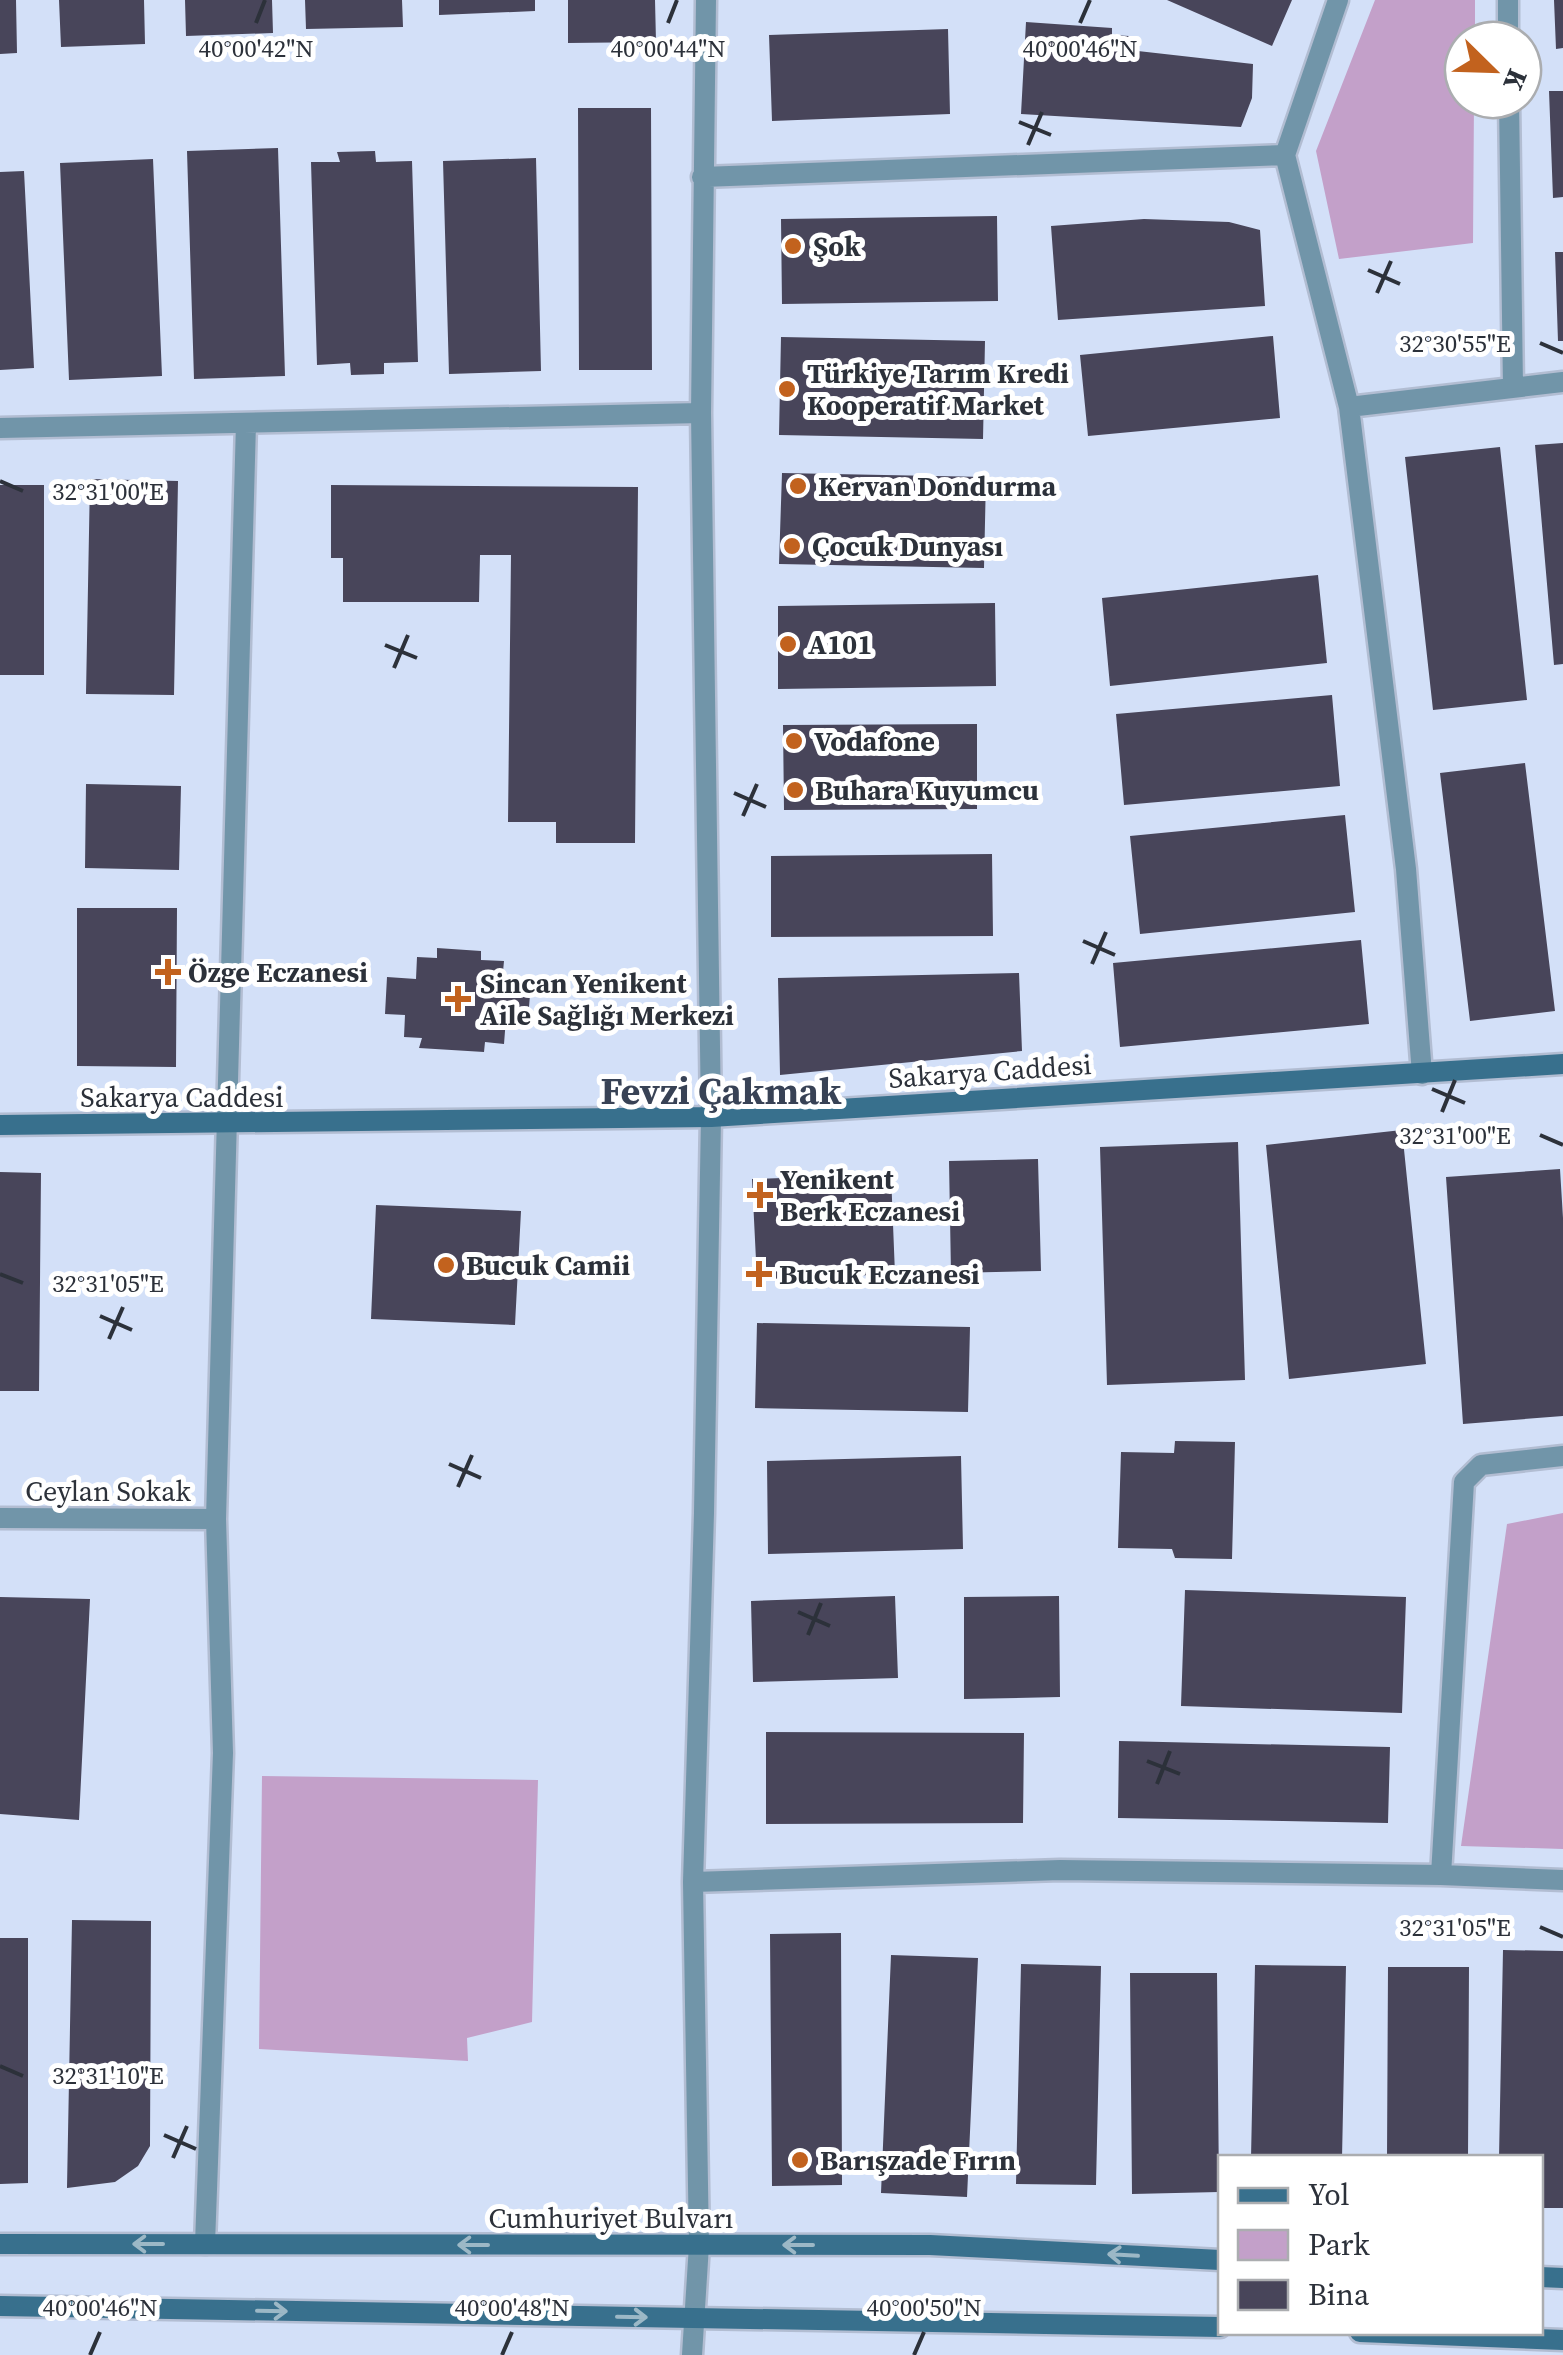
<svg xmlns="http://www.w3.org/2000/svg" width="1563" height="2355" viewBox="0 0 1563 2355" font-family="'Source Serif 4',serif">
<rect width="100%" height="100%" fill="#d3e0f8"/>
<path fill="#c3a0c9" d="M1375 0H1475V40H1463V100H1474L1473 243 1339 259 1316 151Z
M1563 1513V1849L1461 1846 1507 1524Z
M262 1776 538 1780 532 2022 467 2038 468 2061 259 2049Z"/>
<path fill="#48455a" d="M0 0H16L17 53 0 54Z
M59 0H144L145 44 61 47Z
M185 0H272L273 33 186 36Z
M305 0H402L403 27 306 29Z
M439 0H535V11L439 15Z
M568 0H655L656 42 568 43Z
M1167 0H1292L1272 46Z
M1554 0H1563V48L1556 49Z
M1026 22 1112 28V35L1129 36V50L1253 64 1252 98 1241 127 1021 114Z
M948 29 950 114 772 121 769 35Z
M1549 91H1563V197L1553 198Z
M578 108H651L652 370H579Z
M278 148 285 376 194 379 187 151Z
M375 151 376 162 412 161 418 362 384 363V374L351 375 350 363 317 365 311 162H340L337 152Z
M536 158 541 371 449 374 443 161Z
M153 159 162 376 69 380 60 163Z
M24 171 34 368 0 370V172Z
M997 216 998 301 782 304 781 219Z
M1144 219 1229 222 1260 230 1265 306 1058 320 1051 226Z
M1555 252H1563V341H1558Z
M1273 336 1280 418 1088 436 1080 355Z
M781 337 985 341 983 439 779 435Z
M1563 443V664L1554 665 1535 445Z
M1500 447 1527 700 1433 710 1405 457Z
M782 473 986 477 984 568 779 564Z
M90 479 178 481 174 695 86 694Z
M0 485H44V675H0Z
M331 485 638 487 635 843H556V822H508L511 555H480L479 602H343V558H331Z
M1318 575 1327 663 1110 686 1102 598Z
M995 603 996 686 778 689V606Z
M1332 695 1340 786 1124 805 1116 714Z
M977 724V809L784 810 783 725Z
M1525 763 1555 1011 1470 1021 1440 773Z
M86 784 181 786 179 870 85 868Z
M1345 815 1355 912 1140 934 1130 836Z
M992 854 993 936 771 937V856Z
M77 908H177L176 1067 77 1066Z
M1361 940 1369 1024 1120 1047 1113 963Z
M437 948 481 951V960L504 961 502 982 531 983 528 1019 506 1018 504 1044 485 1042 484 1052 419 1048 422 1038 404 1037 405 1015 385 1014 387 977 416 979 417 957 437 958Z
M1019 973 1022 1051 780 1075 778 978Z
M1402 1130 1426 1364 1289 1379 1266 1145Z
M1238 1142 1245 1380 1107 1385 1100 1147Z
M1038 1159 1041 1271 951 1273 949 1161Z
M1560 1169 1563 1218V1416L1463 1424 1446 1177Z
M0 1172 41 1173 39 1391H0Z
M891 1174 895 1274 757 1280 752 1179Z
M376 1205 521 1211 515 1325 371 1319Z
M757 1323 970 1327 968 1412 755 1408Z
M1175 1441 1235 1442 1232 1559 1175 1558 1172 1549 1118 1548 1121 1452 1174 1453Z
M961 1456 963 1549 768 1554 767 1461Z
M1185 1590 1406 1597 1402 1713 1181 1706Z
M895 1596 898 1678 753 1682 751 1601Z
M1059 1596 1060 1697 964 1699V1597Z
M0 1597 90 1599 79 1820 0 1814Z
M766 1732 1024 1733 1023 1823 766 1824Z
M1119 1741 1390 1747 1388 1823 1118 1818Z
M72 1920 151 1921 150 2146 138 2166 115 2182 67 2188Z
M841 1933 842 2185 772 2186 770 1934Z
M0 1938H28V2183L0 2184Z
M1503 1950 1563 1951V2208H1540V2158H1499Z
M891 1955 978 1958 967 2197 881 2193Z
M1021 1964 1101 1966 1096 2185 1016 2184Z
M1255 1965 1346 1966 1342 2158H1251Z
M1388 1967H1469L1468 2158H1387Z
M1130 1973H1217L1219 2192 1132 2194Z"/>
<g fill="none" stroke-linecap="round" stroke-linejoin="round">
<g stroke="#b2bdd2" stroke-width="25">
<path id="street" d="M1338 0 1285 155 1349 407 1406 869 1422 1074
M1508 0V40
M1509 100 1513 387
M702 177 1285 155
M1349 407 1563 382
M0 428 701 413
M0 1518 216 1519
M1441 1875 1464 1482 1481 1465 1563 1456
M693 1882 1060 1870 1441 1875 1563 1880
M205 2244 223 1753 216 1519 246 423
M692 2355 699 2245 693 1882 704 1513 711 1117 701 413 706 0"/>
</g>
<g stroke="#b2bdd2" stroke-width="25">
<path id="secondary" d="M0 1125 711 1117 1563 1064
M0 2244 930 2245 1220 2260
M1540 2277 1563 2278
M0 2306 1220 2327
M1360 2332 1563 2340"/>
</g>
<use href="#street" stroke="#7195a9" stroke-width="20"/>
<use href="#secondary" stroke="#38708d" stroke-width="20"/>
</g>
<defs><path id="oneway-shaft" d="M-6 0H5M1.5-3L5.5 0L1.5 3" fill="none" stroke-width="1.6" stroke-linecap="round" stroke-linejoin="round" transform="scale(2.5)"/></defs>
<g stroke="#9cb8c6">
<use href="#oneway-shaft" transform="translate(148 2244) rotate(-180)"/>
<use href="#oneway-shaft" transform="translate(473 2245) rotate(-180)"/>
<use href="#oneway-shaft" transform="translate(798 2245) rotate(-180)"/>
<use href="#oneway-shaft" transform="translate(1123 2255) rotate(-177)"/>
<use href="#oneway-shaft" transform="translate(272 2311) rotate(1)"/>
<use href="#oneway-shaft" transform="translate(632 2317) rotate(1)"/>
</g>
<path fill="none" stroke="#2c313a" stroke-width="4" d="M256 23 265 0M668 23 677 0M1080 23 1090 0M1019 122 1051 135M1028 145 1042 112M1368 270 1400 284M1377 293 1391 261M1540 343 1563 353M0 481 23 491M385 645 417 658M394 668 408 635M734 793 766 807M743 816 757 784M1083 941 1115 955M1092 964 1106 932M1432 1089 1465 1103M1442 1112 1455 1080M1540 1135 1563 1145M0 1274 23 1283M100 1316 132 1330M109 1339 123 1307M449 1464 481 1478M458 1487 472 1455M798 1612 830 1626M808 1635 821 1603M1147 1761 1180 1774M1157 1784 1170 1751M1540 1927 1563 1937M0 2066 23 2076M164 2135 196 2149M173 2158 187 2126M90 2355 100 2332M502 2355 512 2332M914 2355 924 2332"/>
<g fill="#c2621e" stroke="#fff" stroke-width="4">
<circle cx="793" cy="246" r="10"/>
<circle cx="787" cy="389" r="10"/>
<circle cx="798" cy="486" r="10"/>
<circle cx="792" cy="546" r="10"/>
<circle cx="788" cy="644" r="10"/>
<circle cx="794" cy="741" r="10"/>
<circle cx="795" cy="790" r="10"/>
<path d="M163 957h10v10h10v10h-10v10h-10v-10h-10v-10h10z"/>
<path d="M453 984h10v10h10v10h-10v10h-10v-10h-10v-10h10z"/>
<path d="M755 1180h10v10h10v10h-10v10h-10v-10h-10v-10h10z"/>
<circle cx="446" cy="1265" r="10"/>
<path d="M754 1259h10v10h10v10h-10v10h-10v-10h-10v-10h10z"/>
<circle cx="800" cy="2160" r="10"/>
</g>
<g text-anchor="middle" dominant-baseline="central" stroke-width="10" stroke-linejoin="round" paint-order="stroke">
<g font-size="28" font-weight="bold" fill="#2c313a" stroke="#fff" text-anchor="start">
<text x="813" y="246">Şok</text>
<text x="807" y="373">Türkiye Tarım Kredi<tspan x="807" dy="32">Kooperatif Market</tspan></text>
<text x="818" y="486">Kervan Dondurma</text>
<text x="812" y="546">Çocuk Dunyası</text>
<text x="808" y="644">A101</text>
<text x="814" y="741">Vodafone</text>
<text x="815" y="790">Buhara Kuyumcu</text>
<text x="188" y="972">Özge Eczanesi</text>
<text x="480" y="983">Sincan Yenikent<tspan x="480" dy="32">Aile Sağlığı Merkezi</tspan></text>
<text x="780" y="1179">Yenikent<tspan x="780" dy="32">Berk Eczanesi</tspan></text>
<text x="466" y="1265">Bucuk Camii</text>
<text x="779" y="1274">Bucuk Eczanesi</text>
<text x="820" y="2160">Barışzade Fırın</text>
</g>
<g font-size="28" fill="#2c313a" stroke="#fff">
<text transform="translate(990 1071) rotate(-4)">Sakarya Caddesi</text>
<text x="182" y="1097">Sakarya Caddesi</text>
<text x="108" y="1491">Ceylan Sokak</text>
<text x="611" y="2218">Cumhuriyet Bulvarı</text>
</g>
<g font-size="38" font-weight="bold" fill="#384255" stroke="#fff">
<text x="721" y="1091">Fevzi Çakmak</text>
</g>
</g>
<g font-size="25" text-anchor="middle" fill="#2c313a" stroke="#fff" stroke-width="10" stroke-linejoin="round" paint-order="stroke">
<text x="256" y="57">40°00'42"N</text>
<text x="668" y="57">40°00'44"N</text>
<text x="1080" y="57">40°00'46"N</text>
<text x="1455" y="352">32°30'55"E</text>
<text x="108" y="500">32°31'00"E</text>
<text x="1455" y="1144">32°31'00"E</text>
<text x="108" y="1292">32°31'05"E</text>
<text x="1455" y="1936">32°31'05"E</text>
<text x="108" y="2084">32°31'10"E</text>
<text x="100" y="2316">40°00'46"N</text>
<text x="512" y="2316">40°00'48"N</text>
<text x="924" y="2316">40°00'50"N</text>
</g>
<rect x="1218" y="2155" width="325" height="180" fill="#ffffff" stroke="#abadb0" stroke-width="2.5"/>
<rect x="1238" y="2188" width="50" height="15" fill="#38708d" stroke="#abadb0" stroke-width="2.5"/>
<text x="1308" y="2205" font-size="30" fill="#2c313a">Yol</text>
<rect x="1238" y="2230" width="50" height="30" fill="#c3a0c9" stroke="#abadb0" stroke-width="2.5"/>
<text x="1308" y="2255" font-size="30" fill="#2c313a">Park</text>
<rect x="1238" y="2280" width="50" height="30" fill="#48455a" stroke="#abadb0" stroke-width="2.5"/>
<text x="1308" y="2305" font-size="30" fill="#2c313a">Bina</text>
<g transform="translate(1493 70) rotate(113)"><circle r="48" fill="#ffffff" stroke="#abadb0" stroke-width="2.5"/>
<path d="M0-8L18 38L0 25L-18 38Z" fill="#c2621e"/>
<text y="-15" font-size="28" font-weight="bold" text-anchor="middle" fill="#2c313a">K</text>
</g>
</svg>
